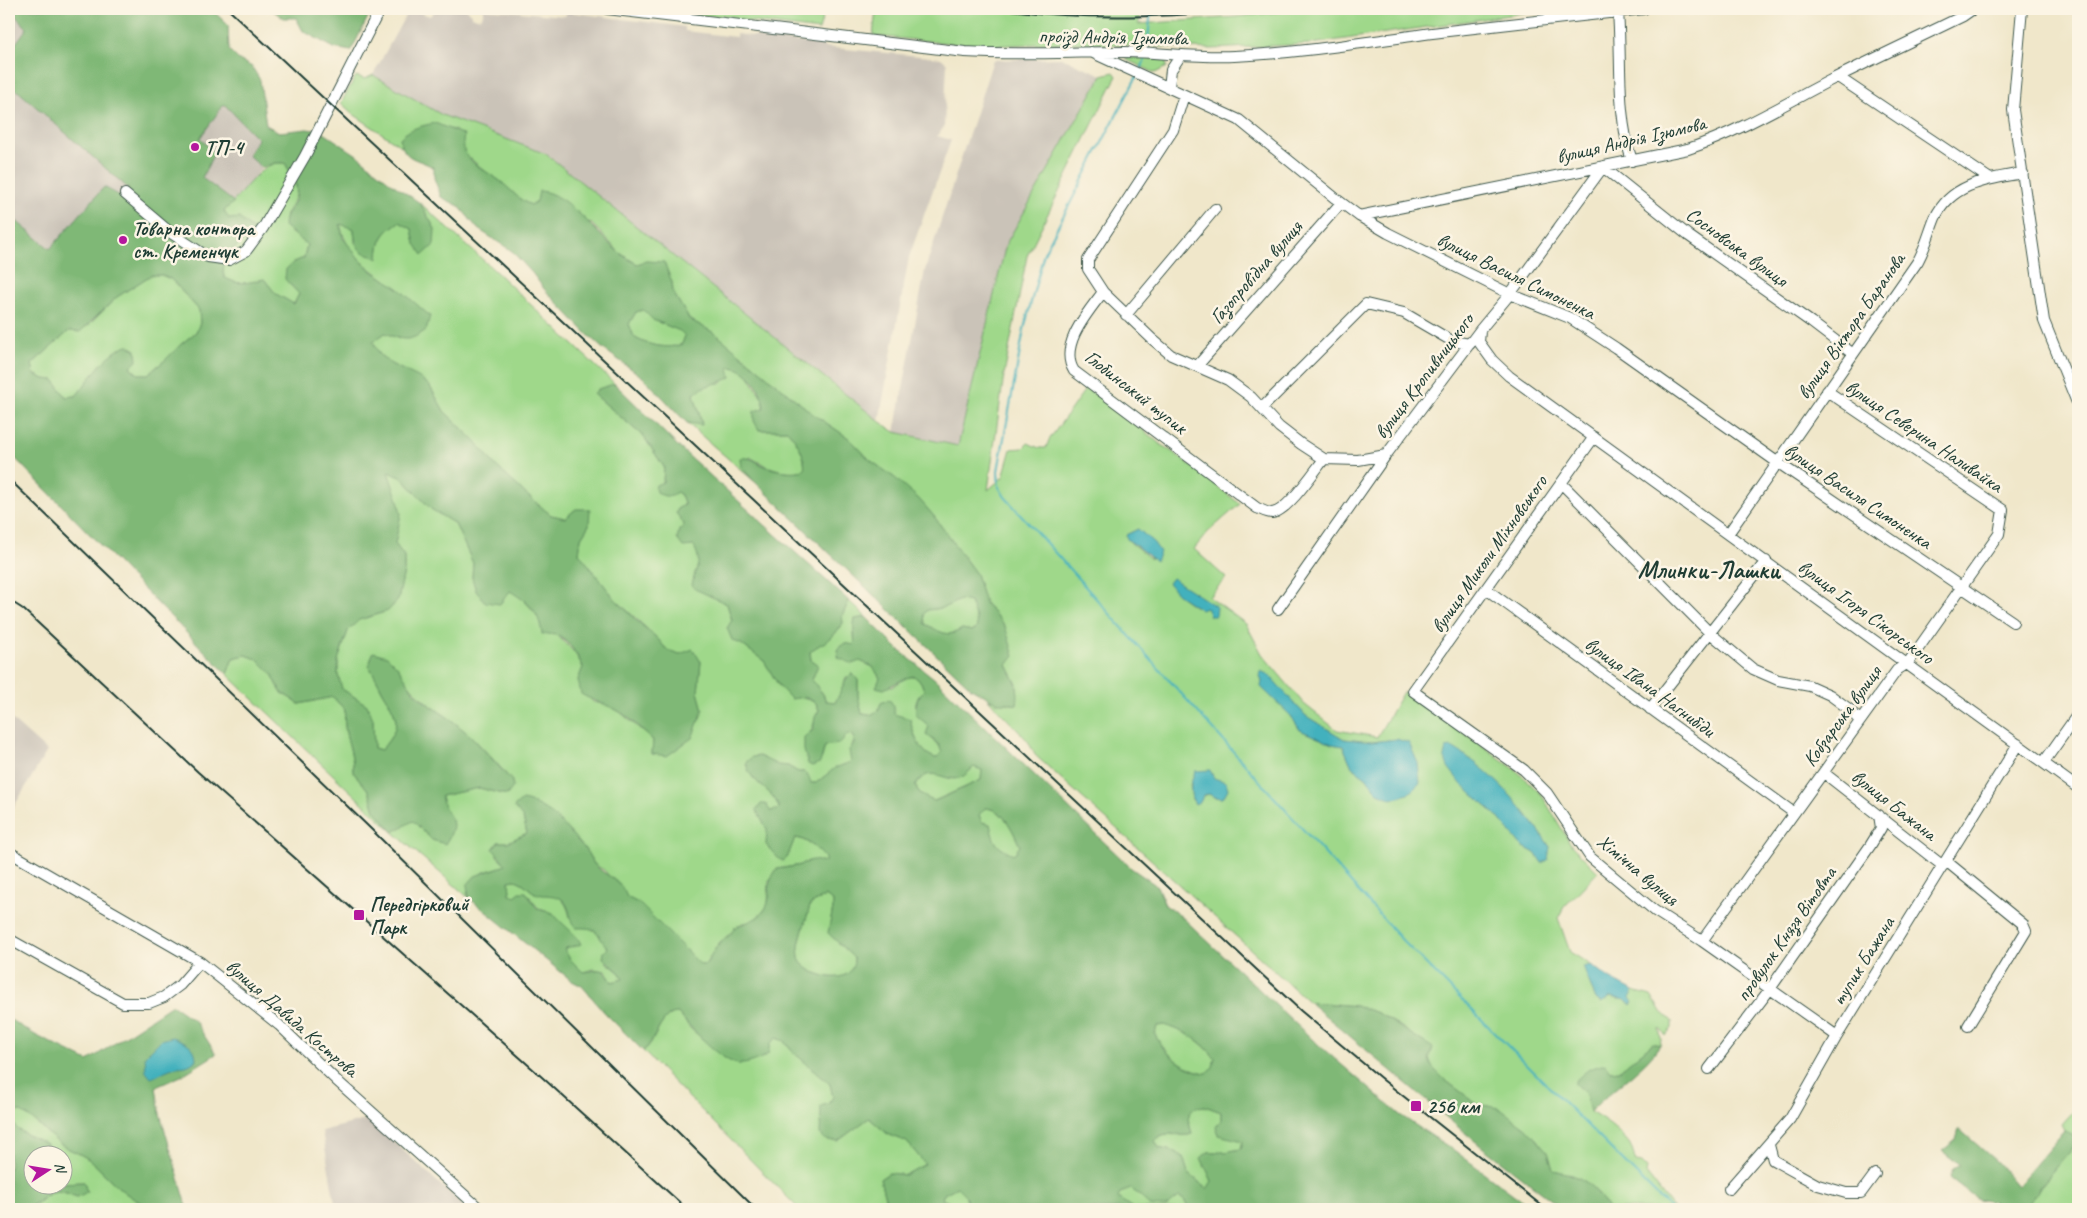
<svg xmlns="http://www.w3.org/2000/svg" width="2087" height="1218" viewBox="0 0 2087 1218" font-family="Caveat,sans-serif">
<rect width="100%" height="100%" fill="#fcf5e5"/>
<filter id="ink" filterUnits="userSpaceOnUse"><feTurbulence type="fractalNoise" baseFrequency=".02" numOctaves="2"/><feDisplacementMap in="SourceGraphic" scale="10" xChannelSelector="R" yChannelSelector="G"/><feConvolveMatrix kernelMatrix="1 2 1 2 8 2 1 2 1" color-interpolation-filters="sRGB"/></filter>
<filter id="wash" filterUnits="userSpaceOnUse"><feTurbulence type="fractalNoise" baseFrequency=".0096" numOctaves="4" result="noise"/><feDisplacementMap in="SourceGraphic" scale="20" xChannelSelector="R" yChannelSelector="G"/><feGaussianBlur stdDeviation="1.12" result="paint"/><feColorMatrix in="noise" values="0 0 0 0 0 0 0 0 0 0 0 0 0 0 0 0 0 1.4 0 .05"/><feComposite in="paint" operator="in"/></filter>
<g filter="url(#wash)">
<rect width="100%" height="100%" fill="#f0e7ca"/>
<path fill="#cac3b8" d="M9 9 209 64 125 194 99 227 9 273Z
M409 9 430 16 437 9H467L472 16 477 18 482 17 484 9 565 16 567 12 685 27V31L736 37V34L823 45V47L941 58 947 63 944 127 937 136 951 140 909 257 879 421 546 154 442 115 373 75Z
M1062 58 1102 75 1006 244 958 446 895 432 925 270 993 60Z
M224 104 259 139 248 155 262 168 234 202 202 178 200 138Z
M9 717 47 751 9 815Z
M369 1119 467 1209H336L322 1131Z"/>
<path fill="#9fd88a" stroke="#5f8a5f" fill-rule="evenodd" d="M660 9H825L819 30 664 11Z
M876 9H1143L1138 24 1236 17 1303 9H1550L1311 44 1211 49 1074 43 980 46 873 36Z
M1132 57 1166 60 1167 67 1155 73 1125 59Z
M1114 72 1117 76 1110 89 1027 256 1004 375 988 490 1003 477 1011 449 1023 448 1028 443 1039 448H1046L1049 440 1086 388 1125 415 1160 444 1177 455 1240 504 1208 532 1194 549 1226 578 1209 597 1246 624 1262 654 1304 704 1337 730 1377 737 1403 692 1479 743 1517 771 1541 794 1572 846 1598 872 1564 907 1558 918 1570 952 1591 965 1584 968 1596 999 1601 1003 1611 997C1622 1000 1628 1002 1634 991L1651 996 1660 1010 1672 1021V1028L1666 1036 1659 1028 1661 1039 1660 1045 1653 1043 1620 1070 1610 1071 1576 1084 1586 1094 1590 1112C1606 1121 1618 1130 1629 1143 1632 1147 1634 1157 1636 1162L1642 1163 1647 1168 1646 1173 1674 1209H1608C1593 1183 1582 1176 1553 1170L1548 1152 1499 1108 1477 1104 1445 1080 1432 1067 1419 1040 1400 1026 1378 1013 1357 1006 1309 1002 1035 755 1028 741 988 699C998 703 1007 703 1017 705V684L1007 665 1005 626 985 603 976 574 933 515 895 478 870 460 850 439 813 414 716 334 689 319 673 292 672 282 647 261 637 264 620 253 591 223 537 201 531 205 522 201 499 180 490 175 466 155 455 130 444 128 435 123 400 138 402 147 353 114 341 103 356 76 365 79 373 75 442 115 546 154 879 421 895 432 958 446 1006 244 1102 75ZM1138 529 1147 538 1151 559 1131 543 1126 535ZM1184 587 1217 607C1195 609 1198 609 1180 596ZM1262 681 1288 697 1306 716 1344 739 1372 742 1397 739 1378 793 1366 777 1352 767 1343 746 1332 744 1300 730 1291 716 1262 687ZM1465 755C1500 781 1526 811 1550 847L1542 862 1535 853 1522 846 1496 815 1479 800ZM1190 784 1223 798 1214 797 1209 794 1192 800Z
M275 163H285C298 187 302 191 285 215L291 233 300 237 307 244 304 258 294 262 285 279 299 294 294 304 276 294 264 279C248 283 238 286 224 277 219 255 237 231 224 211 242 195 253 172 275 163Z
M420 203 493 269 616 385 598 389 594 394 644 437 664 467 663 482C682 495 688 496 681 520L684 524 683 528 689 545 694 546C699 556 702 565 694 574L719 599 727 604 732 621V640L741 644 764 661 779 686 816 703 819 710 810 734 822 758 825 746 844 739 846 735 850 734 855 740 851 747V762L835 768 816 783H811L808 775 805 772H798L788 766H778L759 756 746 762C749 784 773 788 779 808L777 810 770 811 787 858 795 838C806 839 818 849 826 858L825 862 808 861 801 865 777 869 769 881 768 905 762 913 751 922 742 923 718 944 705 965H701L640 904 627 897 604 870 595 865 586 851 552 814 523 818 527 833 508 842H498L497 856 507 865 484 872 467 892 469 898 393 832 227 674 233 658 246 655 257 659 272 674 281 692 299 704 333 697 345 710C342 737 354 748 353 772L369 791 375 810 413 821 432 840 445 843C462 817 445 819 441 796L479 788 507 795 512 781C496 762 480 744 461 728 433 705 417 701 398 667L369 666C374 674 378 682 382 690 397 716 404 724 381 750L374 748 373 719 367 705 342 689 338 675V660L348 631 359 620 388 611 398 600 404 571V556L395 544C400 520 394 494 387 471L401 477 431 509 455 524 473 563 472 578C484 582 498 585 509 590 523 597 531 608 540 619 556 639 572 642 583 668L578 680 593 702 607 705 620 712 653 740 652 754 697 724 703 710 698 692 701 661 667 650 658 639 615 599 579 553 581 538 589 525 576 509 565 518 551 515 528 496 495 465 476 442 444 411 429 385 391 364 380 355 373 342 385 333 399 339 408 298C383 274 346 261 340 223L354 229 355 243 378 258C379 238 384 233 400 221L412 229 415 244 435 229Z
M151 275H161L171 279 199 310 200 323 196 332 179 346 164 361 148 374H138L130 367 102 363 76 396 66 397 54 380 44 379 34 374 32 364 69 331 88 326 117 297Z
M643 310 653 320 681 331 685 336 682 344C669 350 645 345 634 337L629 324 636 312Z
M728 367H738L747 373 763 399 764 408 759 430H787C796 439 807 457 804 470 785 475 767 467 750 457L741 467 755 482 687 423 702 424 694 394C703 386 711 383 722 383Z
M960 599 970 602 976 618 977 628 972 631 962 629C946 639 940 631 925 624L924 614 927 610 942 608Z
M849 601 866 617 855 619C852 633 855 648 860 661L873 667 880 678 892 687 906 678 914 676 921 682 924 690 918 697 915 706 929 726 932 740 939 745 943 753 936 758C920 754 913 735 910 719L894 715 881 703 878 711 870 715 862 714 858 696V680L846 678 840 695 835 702 826 701 823 694 812 680 817 665 811 660 810 652C817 645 825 643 832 637 836 633 839 628 843 623L842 616Z
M974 767 982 770 981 780 934 801C925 798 920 795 915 785 932 761 945 785 962 777 966 774 970 770 974 767Z
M985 808C1005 809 1012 830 1020 846L1014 854C996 849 993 841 990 824L981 822 979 814Z
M515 880C524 882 528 889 535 893 540 895 543 894 547 894 562 894 568 906 570 918L599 933 608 948 606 962 620 973 623 979 612 982 606 971 594 969 583 972 570 959 563 949 569 946 575 947 578 938 559 923 553 913C538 907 540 912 530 897L515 896 510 894 509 881Z
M825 896 833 901V909L828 933 854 958C854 992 803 974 799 958 796 943 807 920 810 905Z
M674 1013H678L691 1029 726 1059 770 1044 776 1038 784 1041 792 1051 830 1084 833 1097 829 1103 838 1141 869 1118 889 1135 907 1142 926 1164 905 1175 889 1173 880 1179 888 1209H799L643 1051C656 1043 658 1019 674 1013Z
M1165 1025C1188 1033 1199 1039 1215 1058L1213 1067 1207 1073C1187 1071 1163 1053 1155 1034L1157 1026Z
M1205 1106 1221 1112V1120L1243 1140 1241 1149 1225 1152H1208L1204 1166 1209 1173 1212 1182 1208 1189 1188 1173 1183 1157 1176 1152 1159 1148 1155 1141C1167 1128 1177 1139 1192 1134L1188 1119 1190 1111 1197 1107Z
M2078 1106V1138L2065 1130 2062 1124Z
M19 1110C36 1119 46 1134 62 1145 71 1151 83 1154 92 1162 110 1178 124 1197 147 1205V1209H34L31 1206C40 1203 48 1192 57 1191 62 1191 71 1195 77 1197L84 1182 63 1183 62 1156 56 1155C45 1134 16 1140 10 1116Z
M2078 1141V1209H2026L2039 1187Z
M957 1187 966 1196 967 1208 964 1209 941 1199 944 1194Z
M1131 1189 1142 1196 1145 1201 1174 1199 1179 1197 1184 1200 1189 1209H1134L1117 1198 1120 1193Z"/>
<path fill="#7fb876" stroke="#4f7a55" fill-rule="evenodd" d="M9 9H211L228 25 229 50 239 60 252 67 260 80 266 125 279 132 307 129 321 131 357 155 391 183 420 203 435 229 434 245 423 255 415 244 412 229 399 222C383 233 379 239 378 258 359 253 355 248 354 229L340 224 343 238 361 261 372 271 398 288 430 316 426 330C410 342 403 341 385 333L373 342 380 355 391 364 418 377 429 385 444 411 476 442 495 465 528 496 551 515 565 518 576 509H590L589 525 581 538 579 553 615 599 636 620 658 639 667 650 680 654 693 649 701 662 698 692 703 710 692 738 667 756 652 754 653 740C642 731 632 719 620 712 607 704 594 702 581 694L578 680 583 667C578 656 570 642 558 636 554 634 547 634 542 634 539 611 529 603 510 591L500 604 485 602 476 591 472 578 473 563 455 524 431 509 401 477 388 472 398 500 401 514 395 544 404 556V571L398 600 388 611 359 620 348 631 338 660V675L342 689 367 705 373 719 374 748 381 750C404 724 397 716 382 690 378 682 374 674 369 666L373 652 387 656 398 667 414 692 425 702 449 718 472 737 512 781 513 787 507 795 479 788 441 796C445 819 463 817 445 844L432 840 413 821 393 832 375 810 369 791 353 772C354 748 342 737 345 710L333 697 299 704 281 692 272 674 257 659 246 655 233 658 227 674 9 452V215L50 249 104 187 122 197 128 188 10 84 9 53 27 28ZM224 104 258 139 248 155 262 168 275 163H285C291 175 301 187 295 201 290 212 285 210 284 226L307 245 304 258 294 262 286 269 285 279 299 294 294 304 276 294 264 279C248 283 238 286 224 277 219 256 241 244 255 231L239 218 229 219 224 211 234 202 202 178 214 153 200 138ZM151 275H161L171 279 199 310 200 323 196 332 179 346 164 361 148 374H138L130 367 137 361 136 350 127 345C105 354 91 378 76 396L66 397 54 380 44 379 34 374 32 364 69 331 80 332 117 297Z
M271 9H372L351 51 334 48 303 31 296 18H283Z
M435 123 464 135C463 142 462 148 466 154 473 166 490 173 500 181 511 189 518 200 531 205L537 201 539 191C566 191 600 238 621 254 626 258 632 261 637 264L646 261 664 262 672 282 673 292 689 319 716 334 813 414 850 439 870 460 895 478 919 499 933 515 976 574 985 603 1005 626 1014 656 1007 665C1015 681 1020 687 1017 705L1008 703H998L971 688 755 482 741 467 740 458C754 457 754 462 765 466 778 471 791 473 804 470 807 457 796 439 787 430H759L754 421V411L764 408C763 390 748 367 729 367L731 377C719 385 706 383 694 394L702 425 687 423 644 378 602 348 587 334 545 290 533 274 512 251 478 229 459 206 441 197 434 178V168C417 157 404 162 400 138 410 128 421 126 435 123ZM643 310 653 320 680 331 685 336 682 344C669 350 645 345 634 337L629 324 636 312ZM960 600 970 602 976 618 977 628 972 631 962 629C947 639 940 631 925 624L924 614 927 610 943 608Z
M613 384 616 385 681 449 849 601 842 616 843 623C839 628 836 633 832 637 826 643 817 645 810 652L811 660 818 665 812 680 823 694 826 701 835 702C842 692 843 681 852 673L858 680V696L862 714 870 715 878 711 881 703 889 699 894 706V714L910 719C913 734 920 754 936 758L942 753 939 745 926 734 929 726 916 715C915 704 917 698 924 690L921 682 914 676 906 678 884 689 876 687 880 678 873 667 860 661 852 664 837 657 838 648 845 643 854 645C856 636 852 629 855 619L866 617 899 650 935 679 1131 868 1157 886 1165 905 1182 917 1313 1040 1400 1115 1455 1151 1533 1209H1189L1184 1200 1179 1197 1166 1207 1149 1206 1141 1196 1131 1189 1120 1193 1118 1198 1134 1209H888L880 1179 889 1173 905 1175 925 1164 907 1142 889 1135 869 1118 838 1141 826 1140 820 1134 821 1106 829 1103 833 1097 830 1084 792 1051 784 1041 776 1038 770 1044 768 1054C761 1059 748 1065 738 1064 723 1063 688 1025 678 1013 661 1012 655 1043 643 1051L605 1013 582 986 572 981 469 898 467 885 475 876 506 865 493 849 498 842H508L527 833 523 818 514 807 522 800C548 804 569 831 585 849 589 854 591 861 595 865 607 877 621 880 627 897L640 904 701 965H705C710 960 712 952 718 945 723 939 731 936 734 928 744 922 754 922 762 913 776 898 762 883 778 869L801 865 812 860 825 862V858C819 850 806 838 795 838L787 858 783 861 779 859 766 845 767 829 756 810 761 804H766L770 811 777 810 779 808C773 788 749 784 746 762L752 757 759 756 778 765 788 766 798 772H805L808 775 811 783H816L835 768 851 762 849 750 854 744V736L850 734 846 735C841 748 835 743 825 746L820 763 812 766 808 764 804 750V737L813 730 815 717 819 710 816 703 805 697 791 699 779 686 764 661 741 644 732 640 727 628 732 620 727 604 695 589 692 585C695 568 703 564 694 546L683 547 677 539 679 530 683 528 684 524 676 513 678 508 685 505 681 495 677 492C668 498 665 497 656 492L655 488 656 485 663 482 664 467 644 437 594 394 598 389ZM974 767 982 770 981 780 935 801C925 798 920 795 915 786 931 761 945 785 962 777 966 775 970 770 974 767ZM985 808C1005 809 1012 830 1020 846L1014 854C996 849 993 840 990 824L982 822 979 815ZM515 880C524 882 528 889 535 893 545 898 560 891 567 906 571 914 569 921 576 928 603 927 594 934 608 948L604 952 603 958 620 973 623 979 612 982C601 964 600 971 583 972L570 959 564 949C569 946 575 947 581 944 577 934 561 924 553 913L541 910 536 907 526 892H520L515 896 510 894 509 881ZM825 896 833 901V909L828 933 854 958C854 992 803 974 799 958 796 943 807 920 810 905ZM1165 1025C1188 1033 1200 1039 1215 1058L1213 1067 1207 1073C1188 1072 1162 1053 1155 1034L1157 1026ZM1205 1106 1221 1112V1120L1216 1127 1218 1135 1243 1141 1241 1149 1225 1152H1208L1201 1158 1212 1181 1207 1189 1188 1173 1183 1157 1176 1152 1159 1148 1155 1141C1166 1127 1177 1139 1192 1134L1188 1119 1190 1111 1197 1107ZM957 1187 966 1196 967 1208 964 1209 942 1199 944 1194Z
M1309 1002 1357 1006 1378 1013 1433 1048 1429 1059 1432 1067 1445 1080 1477 1104 1499 1108 1526 1128 1548 1152 1553 1170C1582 1176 1593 1183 1608 1209H1563L1482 1147Z
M172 1005 195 1021 216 1054 181 1076 156 1087 160 1114 188 1209H147V1205C124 1197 110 1178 92 1162 83 1154 71 1151 62 1145 46 1134 36 1119 19 1111L10 1116C16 1140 45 1134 56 1155L32 1156V1186H62L63 1183 84 1182 87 1192 77 1197C71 1195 63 1191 57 1191 47 1192 40 1202 31 1206L34 1209H9V1019L37 1036 88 1061Z
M1653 1043 1660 1045C1643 1070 1611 1089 1590 1112L1586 1094 1575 1084V1081L1589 1069 1605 1064 1610 1071 1620 1070Z
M1959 1129 1997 1162 2017 1186 2065 1130 2078 1138V1141L2039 1187 2026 1209H1993L1992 1202 1977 1199 1950 1178 1953 1169 1960 1165 1942 1151 1956 1140Z"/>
<path fill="#42b1bd" stroke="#307778" d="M1138 529 1154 543 1160 552 1156 561 1127 539 1126 535Z
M1172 578 1217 607 1216 616H1210L1206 608 1201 610 1180 596 1168 583Z
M1261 671 1269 675 1306 716 1344 739 1372 742 1397 739 1409 743 1418 763 1420 783 1408 794 1392 799 1378 793 1366 777 1352 767 1343 746 1332 744 1300 730 1291 716 1261 687 1262 681 1260 676Z
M1452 747C1494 772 1523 807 1550 847L1548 860 1542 863 1535 853 1522 846 1496 815 1462 785 1448 767 1444 756 1446 748Z
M1210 770 1214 778 1226 782 1228 789 1223 798 1214 797 1209 794 1203 795 1201 801 1195 804C1188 794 1191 781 1195 771Z
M1591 965 1611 979 1634 991 1630 998 1633 1002 1631 1005 1625 1000 1611 997 1601 1003 1596 999 1583 967Z
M173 1037C185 1042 196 1045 196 1060 185 1070 182 1064 170 1069 163 1071 158 1076 151 1078L146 1072 145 1056 161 1040Z"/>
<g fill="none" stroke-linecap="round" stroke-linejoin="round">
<path stroke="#42b1bd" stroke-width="2" d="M1147 49 1151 9
M1141 70 1146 56
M1137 76 1044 253 1024 329 998 471 999 487 1005 497 1403 941 1671 1209"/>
</g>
</g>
<g filter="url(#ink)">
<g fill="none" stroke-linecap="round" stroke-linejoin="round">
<g stroke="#3e564a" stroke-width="12">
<path id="minor" d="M607 9 965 52C1017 55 1072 52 1124 52 1161 52 1197 58 1234 56 1306 53 1377 40 1448 31 1514 23 1579 16 1644 9
M2022 9 2013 110 2044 321 2078 405
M1618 12C1622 62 1616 112 1632 161
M1091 52 1239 120 1335 198 1359 216 1388 233 1510 294 1570 318 1616 348 1777 462 2013 622
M1838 77 1990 179
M1169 87 1171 70 1181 55
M1184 95 1173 130 1088 260V269L1103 292C1088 312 1058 346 1074 371L1257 508C1262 510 1267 513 1272 513 1287 512 1314 472 1324 459
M125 194 171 233 208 257 229 260 246 251 263 228 305 156 380 9
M1359 216 1688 149C1738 132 1783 105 1829 81 1873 59 1918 38 1963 16L1973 9
M1103 292 1152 339 1171 355 1228 380 1251 397 1279 427 1301 444 1324 459 1358 460 1386 455
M1126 315 1215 209
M1480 331 1479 342 1492 360 1509 376 2078 788
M1198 365 1341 203
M1262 408 1366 304 1404 313 1452 341 1470 344
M1594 437 1413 691 1524 770 1547 793 1590 857 1655 911 1702 941 1837 1036
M1561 483 1710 633 1753 669 1778 680 1810 686 1830 695 1849 709 1860 721
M1728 534 1918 261C1926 246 1929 233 1935 218 1951 183 1989 179 2023 173
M1486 589 1794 813
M1278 609 1386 455 1480 330 1510 294 1603 167 1689 236 1811 322 1853 354
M1650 709 1766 561
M2044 762 2078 714
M1824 773 1943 866
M9 852 200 962 279 1025 336 1080 480 1209
M1946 861 2023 924 2026 931 1968 1026
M9 939 123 1003H149L164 997 180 985 200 962
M1702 941 1897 670 1908 663 1999 534 2003 510 1827 391
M1709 1069 1770 989 1870 846 1881 828 1879 815
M1769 1145 1773 1160 1818 1185 1846 1193H1861L1875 1174
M1729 1189 1790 1119 1837 1036 2018 744"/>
</g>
<use href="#minor" stroke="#fff" stroke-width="10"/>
<path stroke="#1f3d34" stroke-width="2" d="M228 9 1301 1011 1383 1080 1546 1209
M1003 9C1087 21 1172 17 1256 9
M9 479 372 830 756 1209
M9 600 23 609 198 772 543 1078 687 1209"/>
</g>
</g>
<g fill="#b5179e" stroke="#fcf5e5" stroke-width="2">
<circle cx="195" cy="147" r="5"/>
<circle cx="123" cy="240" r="5"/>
<rect x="353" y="909" width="12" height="12" rx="2.5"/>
<rect x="1410" y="1100" width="12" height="12" rx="2.5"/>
</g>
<g text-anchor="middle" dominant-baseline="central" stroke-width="5" stroke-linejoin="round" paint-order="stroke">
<g font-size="20" fill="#1f3d34" stroke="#fcf5e5">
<text transform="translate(1113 37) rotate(1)">проїзд Андрія Ізюмова</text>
<text transform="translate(1631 140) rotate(-13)">вулиця Андрія Ізюмова</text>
<text transform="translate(1737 247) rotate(36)">Сосновська вулиця</text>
<text transform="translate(1256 272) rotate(-49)">Газопровідна вулиця</text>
<text transform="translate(1516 276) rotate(26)">вулиця Василя Симоненка</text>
<text transform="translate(1851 326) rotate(-55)">вулиця Віктора Баранова</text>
<text transform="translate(1424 376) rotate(-53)">вулиця Кропивницького</text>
<text transform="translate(1136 392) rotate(38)">Глобинський тупик</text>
<text transform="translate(1924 436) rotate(34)">вулиця Северина Наливайка</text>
<text transform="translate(1858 496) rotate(34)">вулиця Василя Симоненка</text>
<text transform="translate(1489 554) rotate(-55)">вулиця Миколи Міхновського</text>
<text transform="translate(1866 612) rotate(36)">вулиця Ігоря Сікорського</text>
<text transform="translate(1650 687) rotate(36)">вулиця Івана Нагнибіди</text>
<text transform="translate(1842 716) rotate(-54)">Кобзарська вулиця</text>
<text transform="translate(1894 805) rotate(38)">вулиця Бажана</text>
<text transform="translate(1638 870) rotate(40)">Хімічна вулиця</text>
<text transform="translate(1786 934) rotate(-55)">провулок Князя Вітовта</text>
<text transform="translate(1863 961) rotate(-58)">тупик Бажана</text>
<text transform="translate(292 1018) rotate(41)">вулиця Давида Кострова</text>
</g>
<g font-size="20" font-weight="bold" fill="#1f3d34" stroke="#fcf5e5" text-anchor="start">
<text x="205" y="147">ТП-4</text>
<text x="133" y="228">Товарна контора<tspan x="133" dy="23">ст. Кременчук</tspan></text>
<text x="370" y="904">Передгірковий<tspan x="370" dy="23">Парк</tspan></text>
<text x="1427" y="1106">256 км</text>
</g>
<g font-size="25" font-weight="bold" fill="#1f3d34" stroke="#fcf5e5">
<text x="1709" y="570">Млинки-Лашки</text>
</g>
</g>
<rect width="2087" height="1218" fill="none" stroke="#fcf5e5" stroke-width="30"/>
<g transform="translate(48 1170) rotate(78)"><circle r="24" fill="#fcf5e5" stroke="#a4ab9e"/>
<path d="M0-4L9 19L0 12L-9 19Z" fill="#b5179e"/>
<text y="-8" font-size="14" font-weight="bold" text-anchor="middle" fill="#1f3d34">N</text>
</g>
</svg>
